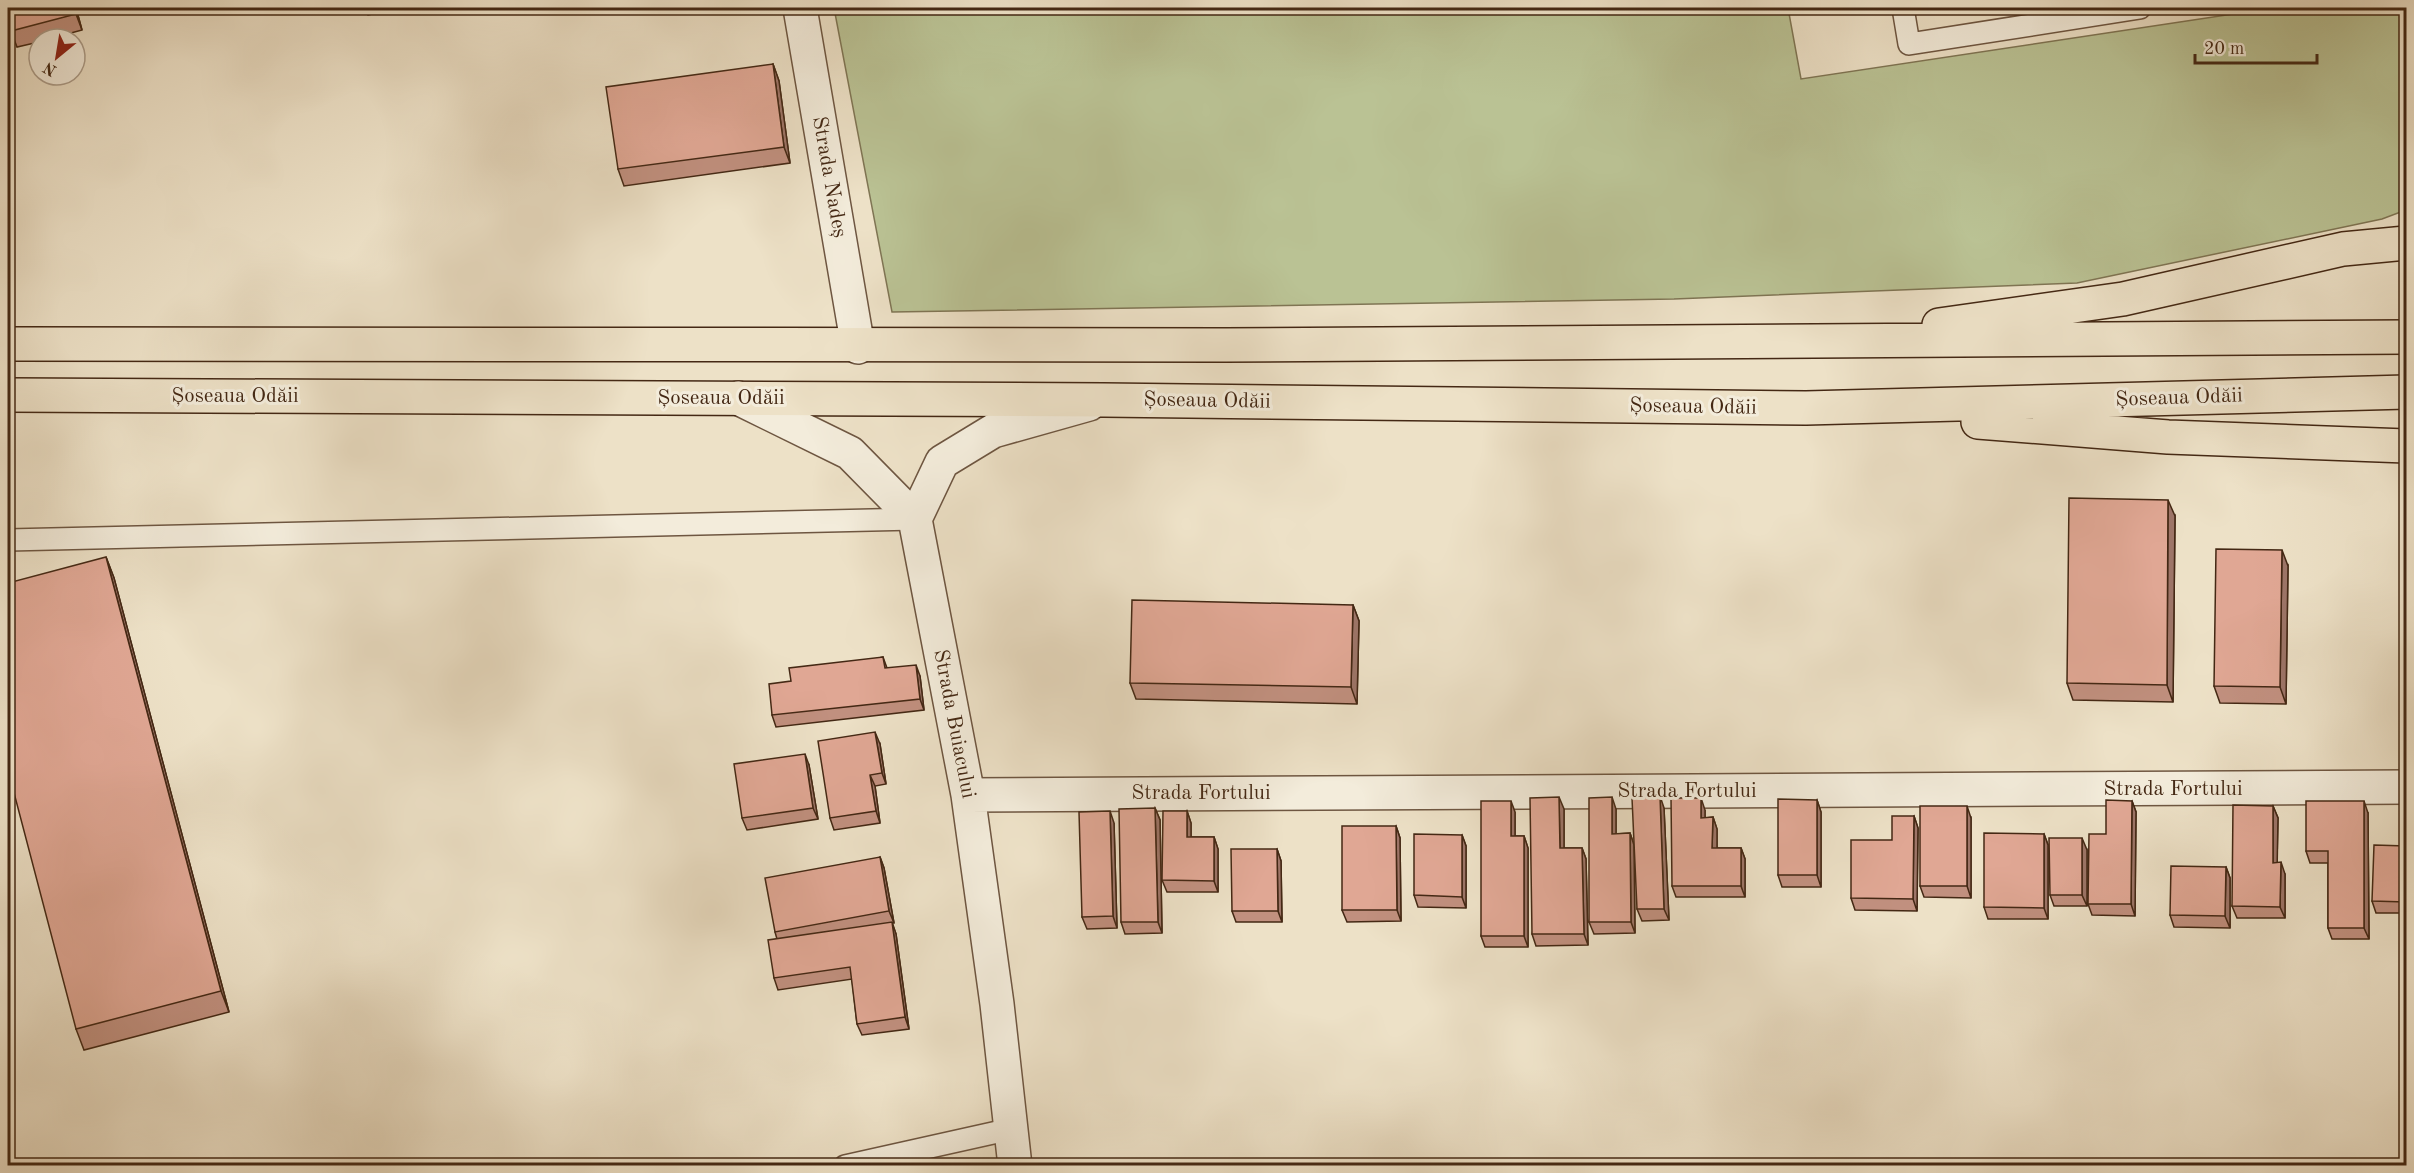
<svg xmlns="http://www.w3.org/2000/svg" width="2414" height="1173" viewBox="0 0 2414 1173" font-family="'Old Standard TT',serif">
<rect width="100%" height="100%" fill="#ede1c7"/>
<filter id="stains"><feTurbulence type="fractalNoise" baseFrequency=".00333" numOctaves="4"/><feColorMatrix values="0 0 0 0 .2 0 0 0 0 .09 0 0 0 0 .02 0 0 0 .5 -.17"/></filter>
<radialGradient id="worn" r=".72"><stop offset=".6" stop-color="#630" stop-opacity="0"/><stop offset="1" stop-color="#630" stop-opacity=".3"/></radialGradient>
<path fill="#bac294" stroke="#7f7554" stroke-width="1.5" d="M834 8H1788L1801 79 2273 8H2406V210L2382 219 2077 283 1674 299 892 312Z"/>
<g fill="none" stroke-linecap="round" stroke-linejoin="round">
<g stroke="#6e5641" stroke-width="24">
<path id="lane" d="M1903 8 1909 44 2140 8
M8 540 915 519
M845 1166 1011 1129"/>
</g>
<g stroke="#6e5641" stroke-width="36">
<path id="street" d="M800 8 858 347
M738 398 850 453 915 519
M968 795 2406 787
M1015 1166 997 1004 968 795 915 519 942 462 993 431 1089 404"/>
</g>
<g stroke="#442814" stroke-width="36">
<path id="primary" d="M1939 325 2123 299 2343 249 2406 243
M8 344C807 347 1607 346 2406 337
M8 395 1104 400 1806 408 2406 392
M1978 422 2168 437 2406 446"/>
</g>
<use href="#lane" stroke="#f3ecdb" stroke-width="21"/>
<use href="#street" stroke="#f3ecdb" stroke-width="33"/>
<use href="#primary" stroke="#ede1c7" stroke-width="33"/>
</g>
<path fill="#c1907f" stroke="#442814" stroke-width="1.5" d="M8 8H76L82 30 49 39H39V42L17 47 11 31Z
M366 8H405L368 15Z
M773 64 779 81 790 163 624 186 618 169Z
M2175 516 2173 702 2073 700 2067 683Z
M106 557 114 578 229 1012 84 1050 76 1029Z
M2288 566 2286 704 2220 703 2214 686Z
M1353 605 1359 621 1357 704 1136 699 1130 683Z
M883 657 887 668 920 676 924 710 776 727 772 715 791 681Z
M880 744 886 784 875 786 880 823 834 830 830 818Z
M809 765 818 819 747 830 742 818Z
M1817 800 1821 812V887H1782L1778 875Z
M2132 801 2136 812 2135 916 2092 915 2088 904 2106 834Z
M2273 806 2278 818 2277 863 2285 874V918H2237L2232 906Z
M1155 808 1160 820 1162 933 1125 934 1121 922Z
M1664 808 1669 920 1642 921 1637 909Z
M1564 809V848H1582L1586 859 1588 945 1536 946 1532 934Z
M1616 809V834L1630 833 1634 845 1635 933 1594 934 1589 922Z
M1705 810V818L1713 817 1717 829V848H1741L1745 859V897H1676L1672 886Z
M1187 811 1191 823V837H1214L1218 849V892H1167L1162 880Z
M1515 812V836H1524L1528 848V947H1485L1481 936Z
M2368 813 2369 939H2332L2328 928V863H2310L2306 851Z
M1914 816 1918 828 1917 911 1855 910 1851 898 1892 840Z
M1971 818V898L1924 897 1920 886Z
M1114 823 1117 928 1087 929 1082 917Z
M1396 826 1400 838 1401 921 1347 922 1342 910Z
M2044 834 2048 845V919H1988L1984 907Z
M1462 835 1466 846V908L1418 907 1414 895Z
M2406 846V913H2376L2372 901Z
M1277 849 1281 861 1282 922H1236L1232 911Z
M2087 850V906H2054L2050 895Z
M880 857 884 868 894 923H892L896 934 909 1029 862 1035 857 1024 852 979 778 990 774 978 777 939 775 932Z
M2226 867 2230 878V928L2174 927 2170 915Z"/>
<path fill="#9d7568" stroke="#442814" stroke-width="1.5" d="M74 8H76L82 30 76 14Z
M773 64 779 81 790 163 784 147Z
M2168 500 2175 516 2173 702 2167 685Z
M2282 550 2288 566 2286 704 2280 687Z
M106 557 114 578 229 1012 221 991Z
M1353 605 1359 621 1357 704 1351 687Z
M916 665 920 676 924 710 920 699Z
M875 732 880 744 886 784 882 773Z
M805 754 809 765 818 819 813 808Z
M870 775 875 786 880 823 876 811Z
M1660 796 1664 808 1669 920 1664 909Z
M1559 797 1564 809V860L1560 848Z
M1612 797 1616 809V845L1612 834Z
M1701 798 1705 810V829L1701 818Z
M1817 800 1821 812V887L1817 875Z
M1511 801 1515 812V847L1511 836Z
M2132 801 2136 812 2135 916 2131 904Z
M2364 801 2368 813 2369 939 2364 928Z
M1967 806 1971 818V898L1967 886Z
M2273 806 2278 818 2277 874 2273 863Z
M1155 808 1160 820 1162 933 1158 922Z
M1110 811 1114 823 1117 928 1113 916Z
M1187 811 1191 823V848L1187 837Z
M1914 816 1918 828 1917 911 1913 899Z
M1713 817 1717 829V859L1712 848Z
M1396 826 1400 838 1401 921 1397 910Z
M1630 833 1634 845 1635 933 1631 922Z
M2044 834 2048 845V919L2044 908Z
M1462 835 1466 846V908L1462 897Z
M1524 836 1528 848V947L1524 936Z
M1214 837 1218 849V892L1214 881Z
M2082 838 2087 850V906L2082 895Z
M1582 848 1586 859 1588 945 1584 934Z
M1741 848 1745 859V897L1741 886Z
M1277 849 1281 861 1282 922 1278 911Z
M880 857 884 868 894 923 889 911Z
M2281 862 2285 874V918L2280 907Z
M2226 867 2230 878V928L2225 916Z
M892 922 896 934 909 1029 905 1017Z"/>
<path fill="#e0a794" stroke="#442814" stroke-width="1.5" d="M8 8H74L76 14 11 31 8 18Z
M773 64 784 147 618 169 606 87Z
M2069 498 2168 500 2167 685 2067 683Z
M2216 549 2282 550 2280 687 2214 686Z
M106 557 221 991 76 1029 8 770V583Z
M1132 600 1353 605 1351 687 1130 683Z
M883 657 885 668 916 665 920 699 772 715 769 684 791 681 789 668Z
M875 732 882 773 870 775 876 811 830 818 818 741Z
M805 754 813 808 742 818 734 764Z
M1660 796 1664 909H1637L1632 798Z
M1559 797 1560 848H1582L1584 934H1532L1530 798Z
M1612 797V834L1630 833 1631 922H1589V798Z
M1671 798H1701V818L1713 817 1712 848H1741V886H1672Z
M1778 799 1817 800V875H1778Z
M2106 800 2132 801 2131 904H2088L2089 834H2106Z
M1481 801H1511V836H1524V936H1481Z
M2306 801H2364V928H2328V851H2306Z
M2233 805 2273 806V863L2281 862 2280 907 2232 906Z
M1920 806H1967V886H1920Z
M1155 808 1158 922H1121L1119 809Z
M1110 811 1113 916 1082 917 1079 812Z
M1163 811H1187V837H1214V881L1162 880Z
M1892 816H1914L1913 899 1851 898V840H1892Z
M1342 826H1396L1397 910H1342Z
M1984 833 2044 834V908L1984 907Z
M1414 834 1462 835V897L1414 895Z
M2049 838H2082V895H2050Z
M2374 845 2406 846V902L2372 901Z
M1231 849H1277L1278 911H1232Z
M880 857 889 911 775 932 765 878Z
M2171 866 2226 867 2225 916 2170 915Z
M892 922 905 1017 857 1024 850 967 774 978 768 940Z"/>
<g text-anchor="middle" dominant-baseline="central" stroke-width="6" stroke-linejoin="round" paint-order="stroke">
<g font-size="21" fill="#442814" stroke="#f3ecdb">
<text transform="translate(829 177) rotate(80)">Strada Nadeș</text>
<text x="235" y="396">Șoseaua Odăii</text>
<text x="721" y="398">Șoseaua Odăii</text>
<text transform="translate(2179 398) rotate(-2)">Șoseaua Odăii</text>
<text transform="translate(1207 401) rotate(1)">Șoseaua Odăii</text>
<text transform="translate(1693 407) rotate(1)">Șoseaua Odăii</text>
<text transform="translate(954 724) rotate(79)">Strada Buiacului</text>
<text x="2173" y="789">Strada Fortului</text>
<text x="1687" y="791">Strada Fortului</text>
<text x="1201" y="793">Strada Fortului</text>
</g>
</g>
<rect width="2414" height="1173" fill="none" stroke="#ede1c7" stroke-width="30"/>
<rect x="9" y="9" width="2396" height="1155" fill="none" stroke="#442814" stroke-width="3"/>
<rect x="15" y="15" width="2384" height="1143" fill="none" stroke="#442814" stroke-width="1.5"/>
<g transform="translate(57 57) rotate(210)"><circle r="28" fill="#f3ecdb" stroke="#ad9e8b" stroke-width="1.5"/>
<path d="M0-4.5L10 22L0 15L-10 22Z" fill="#8f2418"/>
<text y="-9" font-size="16" font-weight="bold" text-anchor="middle" fill="#442814">N</text>
</g>
<path d="M2195 54v9h122v-9" fill="none" stroke="#442814" stroke-width="3"/>
<text x="2204" y="54" font-size="18" fill="#442814" stroke="#f3ecdb" stroke-width="4.5" paint-order="stroke">20 m</text>
<rect width="100%" height="100%" filter="url(#stains)"/>
<rect width="100%" height="100%" fill="url(#worn)"/>
</svg>
